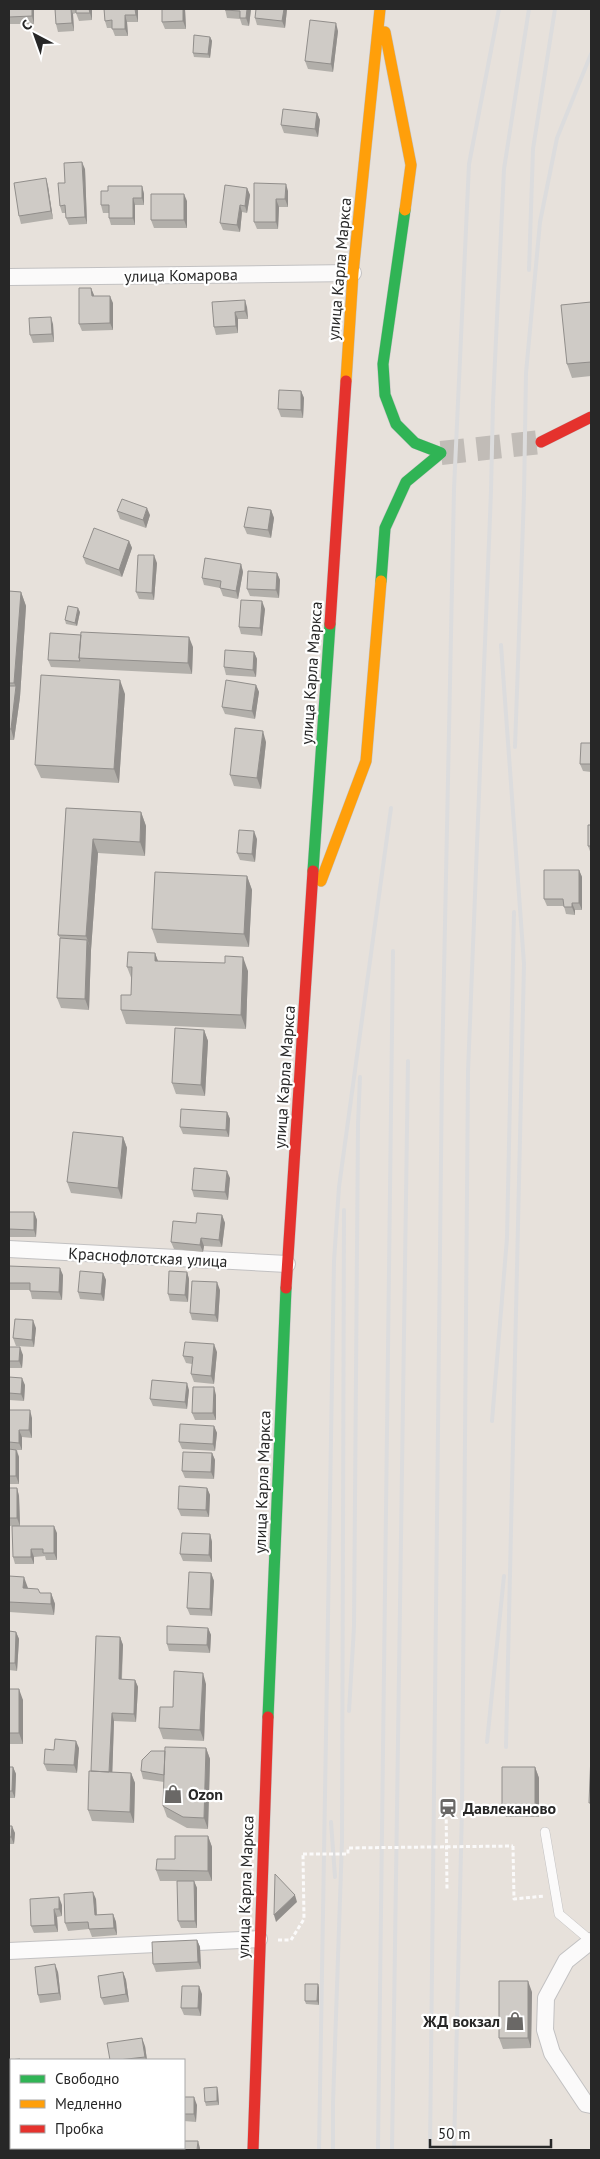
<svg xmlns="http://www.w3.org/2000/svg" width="600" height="2159" viewBox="0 0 600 2159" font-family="'PT Sans',sans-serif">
<rect width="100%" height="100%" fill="#e7e1db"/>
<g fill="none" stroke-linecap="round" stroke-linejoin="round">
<path stroke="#c1bcb7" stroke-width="24" stroke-dasharray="24 12" stroke-linecap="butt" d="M441 453 541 442"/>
<g stroke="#c2c1c2" stroke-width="10">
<path id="lane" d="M545 1832 559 1914 591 1941"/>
</g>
<g stroke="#c2c1c2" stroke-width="18">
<path id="street" d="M9 277 353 273
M9 1249 287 1264
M591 1941 566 1961 546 1998 545 2030 552 2053 586 2104 591 2105
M9 1951 259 1939"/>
</g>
<g stroke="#c2c1c2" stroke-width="12">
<path id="fast" d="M381 581 385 528 406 482 441 453 415 443 396 424 385 395 383 364 405 210
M313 871 330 624
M268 1717 286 1288"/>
</g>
<g stroke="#c2c1c2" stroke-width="12">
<path id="slow" d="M385 32 411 165 405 210
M346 381 353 273 380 9
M321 881 366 761 381 581"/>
</g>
<g stroke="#c2c1c2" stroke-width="12">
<path id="jam" d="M541 442 591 417
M330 624 346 381
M286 1288 313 871
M253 2150 268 1717"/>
</g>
<path stroke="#fbfafa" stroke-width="3" stroke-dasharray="4 2.5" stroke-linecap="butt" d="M446 1800 447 1891
M513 1846 514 1899 545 1896
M278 1940H291L304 1919 303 1854"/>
<use href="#lane" stroke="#fbfafa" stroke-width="9"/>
<use href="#street" stroke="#fbfafa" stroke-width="16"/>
<use href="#fast" stroke="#30b455" stroke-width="11"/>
<use href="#slow" stroke="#ff9f0a" stroke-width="11"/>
<use href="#jam" stroke="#e5322d" stroke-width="11"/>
<path stroke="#dcdcdd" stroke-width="4" d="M529 270 533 149 555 9
M501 645 524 964 506 1747
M515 747 524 495 526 373 540 222 557 138 591 54
M492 1421 507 1238 514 912
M349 1711 354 1627 358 1124 360 1077
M487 1742 504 1576
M331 1822 335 1877
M319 2150 334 1261 339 1187 391 808
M333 2150V2103L342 1841 344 1210
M378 2150 393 951
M392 2150 408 1061
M430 2150 442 1070 454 489 469 164 499 9
M454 2150 462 1808 468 1072 491 491 493 403 504 169 529 9"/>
<path stroke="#fbfafa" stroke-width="3" stroke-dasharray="4 2.5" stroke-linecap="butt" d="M303 1854H348V1848L513 1846"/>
</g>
<path fill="#b2afaa" d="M9 9H34V24H9Z
M55 9H92V20L79 21 76 13 73 14 74 31 58 32 56 24Z
M104 9H138V22H127L128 36H115L112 28H107L105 21Z
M162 9H185L186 29H165L162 22Z
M225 9H251L249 26 242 25 240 19 227 18Z
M287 9 285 28 257 25 255 18Z
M338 31 333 72 308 69 305 61Z
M210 37 212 41 210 58 194 57 193 53Z
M317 113 320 120 318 137 284 133 281 125Z
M85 169 87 224 69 225 66 218V213H62L60 206 65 183Z
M254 183 288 191V207H279L278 229H257L254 222Z
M48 186 53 219 21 224 19 216Z
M142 186 144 194V205H135V225H111L109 218V213H103L101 205 108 191Z
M247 188 250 195 247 213 242 212 240 232 223 230 220 223Z
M187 201V228H154L151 220Z
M91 288 94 296 113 303V330L82 331 79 324Z
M212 302 247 307 248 319H238V333L216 335 214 327Z
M591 302V376L572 378 567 364Z
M53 324 54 342 33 343 30 335Z
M301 391 304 398 303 418 281 417 278 409Z
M271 510 274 518 271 538 247 534 244 527Z
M117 511 150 515 146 528 120 519Z
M129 541 132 548 122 577 86 564 83 557Z
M157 563 154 600 139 599 136 592Z
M241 564 243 572 238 599 223 596 220 588 204 585 202 578Z
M277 573 280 580 279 598 250 596 247 589Z
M9 591 21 592 26 606 20 697 14 740H9Z
M265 609 262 636 241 634 239 627Z
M80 612 77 626 66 624 65 620Z
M193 647 192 674 51 667 48 660Z
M254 652 257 659 256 677 226 675 224 667Z
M256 685 259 692 255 719 225 714 222 707Z
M125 694 119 783 41 778 35 765Z
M266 742 261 789 234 786 230 775Z
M591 743V772L583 771 580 764Z
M66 808 141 812 146 826 145 856 98 853 91 950 89 1010 61 1008 57 998 60 938 58 935Z
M591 825V854L588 846Z
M257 839 255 862 240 860 237 853Z
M579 870 582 877V910H575V915L566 914 564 906H547L544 899Z
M247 876 252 890 249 947 157 943 152 929Z
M155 953 158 961 248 971 246 1029 126 1024 121 1010 131 995 132 980 127 967Z
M204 1030 208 1041 205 1096 176 1094 172 1083Z
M227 1112 230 1119 229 1137 183 1134 180 1127Z
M123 1137 127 1148 122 1199 71 1193 67 1182Z
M230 1178 228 1200 194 1197 192 1190Z
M9 1212H34L37 1220 36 1237H9Z
M222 1215 225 1223 222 1247 204 1246 203 1252 174 1249 171 1242 196 1223Z
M9 1266 63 1275 62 1300 32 1299 30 1290H9Z
M187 1272 189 1279 188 1302 170 1301 168 1294Z
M103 1273 106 1280 104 1301 80 1299 78 1292Z
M220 1290 218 1322 192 1320 190 1313Z
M36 1328 34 1347 16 1346 13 1338Z
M9 1347 23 1355 22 1368H9Z
M217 1352 214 1384 194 1382 191 1374 192 1364 186 1363 183 1356Z
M9 1377 25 1385 24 1401 9 1400Z
M189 1390 187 1409 153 1406 150 1399Z
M216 1395V1420H195L192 1413Z
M9 1410 32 1418V1438L22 1437V1450H17L19 1457V1484H9Z
M214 1426 217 1433 215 1451 182 1449 179 1442Z
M212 1453 215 1460 214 1479 185 1478 182 1471Z
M9 1488H17L19 1496 20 1526H9Z
M207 1488 210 1495 209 1517 181 1516 178 1509Z
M57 1533V1560H46L45 1556 34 1557V1564H15L13 1557Z
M210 1534 212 1542V1562L183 1561 180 1554Z
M211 1573 214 1581 212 1616 190 1615 187 1608Z
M9 1576 27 1588 40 1593H51L55 1604 54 1615 9 1612Z
M208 1628 211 1635 210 1653 169 1651 167 1644Z
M9 1631 16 1632 19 1639 17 1671 9 1670Z
M120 1637 123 1645 122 1679 135 1680 138 1687 136 1722 114 1721 112 1772 131 1773 135 1783 134 1823 92 1821 88 1810 91 1771Z
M206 1684 204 1741 163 1739 159 1728 173 1707Z
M9 1689 23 1700V1744H9Z
M79 1748 77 1773 47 1771 44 1764Z
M206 1748 210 1759 208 1829 187 1828 167 1817 163 1806 164 1782 143 1779 141 1771Z
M9 1767H13L16 1774 15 1798H9Z
M535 1767 539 1778V1817H506L502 1806Z
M9 1826 15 1833 14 1844H9Z
M208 1836 212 1847V1881H194L197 1888V1928H181L178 1921 180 1881H160L156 1870 175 1859Z
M96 1899 97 1915 113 1914 116 1922 117 1935 92 1937 89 1929 68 1931 65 1923Z
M62 1905V1916L57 1917 58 1932 34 1933 31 1926Z
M197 1940 200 1947 201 1969 156 1972 153 1964Z
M58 1972 61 2000 40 2003 38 1995Z
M123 1972 126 1980 129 2002 104 2005 101 1998Z
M318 1984 319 1988V2005L306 2004 305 2001Z
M532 1992 531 2048 503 2049 499 2038Z
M202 1994 201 2016 184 2015 181 2008Z
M145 2046 147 2060H110Z
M9 2060H11V2098H9Z
M218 2091 219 2105 206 2106 205 2102Z
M184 2097 197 2105 196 2122 184 2121Z"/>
<path fill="#918e8b" d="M32 9H34V24L32 16Z
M71 9 73 14 74 31 72 23Z
M89 9H92V20L90 13Z
M135 9H138V22L136 15Z
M183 9H185L186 29 183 21Z
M247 9H251L249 26 246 18Z
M284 9H287L285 28 282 21Z
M125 15 127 22 128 36 125 29Z
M336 23 338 31 333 72 331 64Z
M210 37 212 41 210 58 208 54Z
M317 113 320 120 318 137 315 129Z
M82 162 85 169 87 224 85 217Z
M46 178 48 186 53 219 51 211Z
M286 184 288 191V207L285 199Z
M142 186 144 194V205L142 198Z
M247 188 250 195 247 213 245 206Z
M184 194 187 201V228L184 220Z
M133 198 135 205V225L133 218Z
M276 199 279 207 278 229 276 222Z
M240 205 242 212 240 232 237 225Z
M91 288 94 295V304L92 296Z
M110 296 113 303V330L110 323Z
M245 300 247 307 248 319 245 311Z
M235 312 238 319V333L236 326Z
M51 317 53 324 54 342 52 334Z
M301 391 304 398 303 418 301 410Z
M147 508 150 515 146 528 143 520Z
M271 510 274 518 271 538 268 530Z
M129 541 132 548 122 577 119 570Z
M154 555 157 563 154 600 152 593Z
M241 564 243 572 238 599 236 591Z
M277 573 280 580 279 598 276 590Z
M21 592 26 606 20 697 14 683Z
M262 601 265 609 262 636 260 628Z
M78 608 80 612 77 626 75 623Z
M189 637 193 647 192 674 188 663Z
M254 652 257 659 256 677 253 670Z
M120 680 125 694 119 783 114 769Z
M256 685 259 692 255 719 252 711Z
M16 686 20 697 14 740 11 729Z
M263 731 266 742 261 789 257 778Z
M141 812 146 826 145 856 140 842Z
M254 831 257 839 255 862 252 854Z
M93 839 98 853 91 950 86 936Z
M579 870 582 877V910L579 903Z
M247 876 252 890 249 947 244 934Z
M572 903 575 910V915L572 907Z
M87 940 91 950 89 1010 85 999Z
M155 953 160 967 155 961Z
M243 957 248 971 246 1029 241 1015Z
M204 1030 208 1041 205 1096 201 1085Z
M227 1112 230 1119 229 1137 226 1130Z
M123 1137 127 1148 122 1199 118 1188Z
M227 1171 230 1178 228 1200 225 1192Z
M34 1212 37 1220 36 1237 34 1230Z
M222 1215 225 1223 222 1247 219 1240Z
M201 1238 204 1246 203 1252 200 1245Z
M60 1268 63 1275 62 1300 59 1292Z
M187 1272 189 1279 188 1302 185 1295Z
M103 1273 106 1280 104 1301 101 1294Z
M217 1282 220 1290 218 1322 215 1315Z
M33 1320 36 1328 34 1347 32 1340Z
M214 1344 217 1352 214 1384 211 1376Z
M20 1347 23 1355 22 1368 19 1361Z
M22 1378 25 1385 24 1401 21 1394Z
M187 1383 189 1390 187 1409 185 1402Z
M214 1387 216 1395V1420L213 1413Z
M30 1410 32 1418V1438L29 1430Z
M214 1426 217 1433 215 1451 213 1444Z
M19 1430 22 1437V1450L19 1443Z
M16 1450 19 1457V1484L16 1476Z
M212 1453 215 1460 214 1479 211 1472Z
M17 1488 19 1496 20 1526 17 1518Z
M207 1488 210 1495 209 1517 206 1510Z
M54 1526 57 1533V1560L54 1553Z
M210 1534 212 1542V1562L209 1555Z
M31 1549 34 1557V1564L31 1557Z
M211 1573 214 1581 212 1616 210 1609Z
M24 1577 28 1588 27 1599 23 1588Z
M51 1593 55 1604 54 1615 51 1604Z
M208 1628 211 1635 210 1653 207 1645Z
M16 1632 19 1639 17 1671 15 1663Z
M120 1637 123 1645 121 1686 119 1679Z
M203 1673 206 1684 204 1741 200 1730Z
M135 1680 138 1687 136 1722 134 1714Z
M19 1689 23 1700V1744L19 1733Z
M112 1713 114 1721 112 1783 109 1775Z
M76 1741 79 1748 77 1773 74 1765Z
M206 1748 210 1759 208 1829 204 1818Z
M13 1767 16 1774 15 1798 12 1791Z
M535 1767 539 1778V1817L535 1806Z
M131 1773 135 1783 134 1823 130 1812Z
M12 1826 15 1833 14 1844 11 1837Z
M208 1836 212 1847V1881L208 1871Z
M194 1881 197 1888V1928L195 1921Z
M93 1892 96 1899 97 1923 95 1915Z
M295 1895 297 1902 276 1922 274 1915Z
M59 1897 62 1905V1916L59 1909Z
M54 1909 57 1917 58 1932 55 1925Z
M113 1914 116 1922 117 1935 114 1928Z
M197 1940 200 1947 201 1969 198 1962Z
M55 1964 58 1972 61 2000 59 1993Z
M123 1972 126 1980 129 2002 126 1994Z
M528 1981 532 1992 531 2048 528 2038Z
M318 1984 319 1988V2005L317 2001Z
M199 1986 202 1994 201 2016 198 2008Z
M142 2038 145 2046 147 2060H146L145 2057Z
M217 2087 218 2091 219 2105 217 2101Z
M194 2097 197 2105 196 2122 194 2114Z
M198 2141 200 2148V2150H197Z"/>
<path fill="#cfcbc6" stroke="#918e8b" d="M9 9H32V16L9 17Z
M55 9H71L72 23 56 24Z
M76 9H89L90 13H76Z
M104 9H135L136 15H125V29H112V20L105 21Z
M162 9H183V21L162 22Z
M225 9H247L246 18H240V11L225 10Z
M256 9H284L282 21 255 18Z
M310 20 336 23 331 64 305 61Z
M194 35 210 37 208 54 193 53Z
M283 109 317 113 315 129 281 125Z
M82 162 85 217 66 218 65 205 60 206 58 183H65L64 163Z
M46 178 51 211 19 216 14 183Z
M254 183 286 184 285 199H276V222H254Z
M225 185 247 188 245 206 240 205 237 225 220 223Z
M108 186H142V198H133V218H109V205H101V191H108Z
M151 194H184V220H151Z
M79 288H91L92 296H110V323L79 324Z
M245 300V311L235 312 236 326 214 327 212 302Z
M591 302V362L567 364 561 305Z
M51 317 52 334 30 335 29 318Z
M279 390 301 391V410L278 409Z
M122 499 147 508 143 520 117 511Z
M248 507 271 510 268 530 244 527Z
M94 528 129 541 119 570 83 557Z
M138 555H154L152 593 136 592Z
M205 558 241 564 236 591 220 588 221 581 202 578Z
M248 571 277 573 276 590 247 589Z
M9 591 21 592 14 683H9Z
M241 600 262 601 260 628 239 627Z
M68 606 78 608 75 623 65 620Z
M81 632 189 637 188 663 79 658Z
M50 633 81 635 79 658 80 661 48 660Z
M225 650 254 652 253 670 224 667Z
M41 675 120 680 114 769 35 765Z
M226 680 256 685 252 711 222 707Z
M9 686H16L11 729H9Z
M235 728 263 731 257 778 230 775Z
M581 743H591V764H580Z
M66 808 141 812 140 842 93 839 86 936 58 935Z
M588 825H591V846H588Z
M239 830 254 831 252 854 237 853Z
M544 870H579V903H572V907H564L563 899H544Z
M155 872 247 876 244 934 152 929Z
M60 938 87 940 85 999 57 998Z
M128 952 155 953V961L225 963V956L243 957 241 1015 121 1010V995H131L132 967H127Z
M175 1028 204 1030 201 1085 172 1083Z
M181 1109 227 1112 226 1130 180 1127Z
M73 1132 123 1137 118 1188 67 1182Z
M194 1168 227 1171 225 1192 192 1190Z
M9 1212H34V1230L9 1229Z
M197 1213 222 1215 219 1240 201 1238 200 1245 171 1242 173 1221 196 1223Z
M9 1266 60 1268 59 1292 30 1291V1283H9Z
M80 1271 103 1273 101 1294 78 1292Z
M169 1271 187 1272 185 1295 168 1294Z
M192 1281 217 1282 215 1315 190 1313Z
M15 1319 33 1320 32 1340 13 1338Z
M185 1342 214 1344 211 1376 191 1374 193 1357 183 1356Z
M9 1347H20L19 1361H9Z
M9 1377 22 1378 21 1394 9 1393Z
M152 1380 187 1383 185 1402 150 1399Z
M193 1387H214L213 1413H192Z
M9 1410H30L29 1430H19V1443L9 1442Z
M180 1424 214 1426 213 1444 179 1442Z
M9 1449 16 1450V1476H9Z
M183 1452 212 1453 211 1472 182 1471Z
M179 1486 207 1488 206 1510 178 1509Z
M9 1488H17V1518H9Z
M12 1526H54V1553H43V1549H31V1557H13Z
M182 1533 210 1534 209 1555 180 1554Z
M189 1572 211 1573 210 1609 187 1608Z
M9 1576 24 1577 23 1588 38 1589 40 1593H51V1604L9 1602Z
M167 1626 208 1628 207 1645 167 1644Z
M9 1631 16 1632 15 1663H9Z
M96 1636 120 1637 119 1679 135 1680 134 1714 112 1713 109 1772 91 1771Z
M174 1671 203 1673 200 1730 159 1728 160 1707H173Z
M9 1689H19V1733H9Z
M55 1739 76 1741 74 1765 44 1764 45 1749 54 1750Z
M165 1747 206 1748 204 1818 183 1817 163 1806Z
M151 1751H165L164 1775 141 1771 142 1760Z
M591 1754V1803H589Z
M9 1767H13L12 1791H9Z
M502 1767H535V1806H502Z
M89 1771 131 1773 130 1812 88 1810Z
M9 1826H12L11 1837H9Z
M175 1836H208V1871L156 1870 157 1859H175Z
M275 1874 295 1895 274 1915Z
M177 1881H194L195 1921H178Z
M93 1892 95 1915 113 1914 114 1928 89 1929 88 1922 65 1923 64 1894Z
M59 1897V1909H54L55 1925 31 1926 30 1899Z
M197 1940 198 1962 153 1964 152 1942Z
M55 1964 59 1993 38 1995 35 1967Z
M123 1972 126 1994 101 1998 98 1976Z
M499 1981H528V2038H499Z
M305 1984H318L317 2001H305Z
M182 1986H199L198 2008H181Z
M142 2038 145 2057 118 2060H110L107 2043Z
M20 2059V2060H11V2082H9L10 2090H9V2060Z
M217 2087V2101L205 2102 204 2088Z
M184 2097H194V2114H184Z
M11 2113V2131H9V2114Z
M184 2141H198L197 2150H176V2148H184Z"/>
<defs>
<g id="shop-bare" transform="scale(1.5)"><path d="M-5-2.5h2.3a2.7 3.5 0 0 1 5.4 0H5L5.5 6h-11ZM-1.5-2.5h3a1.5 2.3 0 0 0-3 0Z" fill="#6a6866" stroke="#fff" stroke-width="2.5" paint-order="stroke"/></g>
<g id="station-bare" transform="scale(1.5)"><path d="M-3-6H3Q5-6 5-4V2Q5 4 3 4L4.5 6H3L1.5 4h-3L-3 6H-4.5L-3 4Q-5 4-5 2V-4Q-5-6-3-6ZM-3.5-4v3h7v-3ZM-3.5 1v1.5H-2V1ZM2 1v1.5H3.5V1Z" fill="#6a6866" stroke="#fff" stroke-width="2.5" paint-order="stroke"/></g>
</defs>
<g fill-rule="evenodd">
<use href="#shop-bare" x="173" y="1794"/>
<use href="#station-bare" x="448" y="1808"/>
<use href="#shop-bare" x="515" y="2021"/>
</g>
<g text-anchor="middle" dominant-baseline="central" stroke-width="4.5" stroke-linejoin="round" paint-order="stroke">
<g font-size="16" fill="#272727" stroke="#fff">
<text transform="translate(339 269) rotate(-85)">улица Карла Маркса</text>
<text transform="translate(181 275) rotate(-1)">улица Комарова</text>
<text transform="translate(311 673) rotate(-86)">улица Карла Маркса</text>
<text transform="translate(284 1077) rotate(-86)">улица Карла Маркса</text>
<text transform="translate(148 1257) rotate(3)">Краснофлотская улица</text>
<text transform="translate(262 1482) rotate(-88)">улица Карла Маркса</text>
<text transform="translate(245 1887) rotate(-88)">улица Карла Маркса</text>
</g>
<g font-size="16" font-weight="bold" fill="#272727" stroke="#fff" text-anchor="start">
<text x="188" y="1794">Ozon</text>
<text x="463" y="1808">Давлеканово</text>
<text x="500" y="2021" text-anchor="end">ЖД вокзал</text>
</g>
</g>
<rect width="600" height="2159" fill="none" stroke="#272727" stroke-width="20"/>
<rect x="10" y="2059" width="175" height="90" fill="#ffffff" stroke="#a9a9a9"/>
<rect x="20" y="2075" width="25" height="8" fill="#30b455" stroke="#a9a9a9"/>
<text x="55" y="2084" font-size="15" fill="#272727">Свободно</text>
<rect x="20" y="2100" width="25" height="8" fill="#ff9f0a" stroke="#a9a9a9"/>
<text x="55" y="2109" font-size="15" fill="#272727">Медленно</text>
<rect x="20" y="2125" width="25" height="8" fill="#e5322d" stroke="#a9a9a9"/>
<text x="55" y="2134" font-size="15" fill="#272727">Пробка</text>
<g transform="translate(35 35) rotate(319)" stroke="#ffffff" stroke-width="4" paint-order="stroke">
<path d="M0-4L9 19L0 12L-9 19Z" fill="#272727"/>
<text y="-8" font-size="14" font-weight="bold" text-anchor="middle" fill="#272727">С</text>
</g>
<path d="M430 2139v8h121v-8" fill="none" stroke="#272727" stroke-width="2.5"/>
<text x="438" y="2139" font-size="15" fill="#272727" stroke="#ffffff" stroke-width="4" paint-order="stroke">50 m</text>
</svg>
